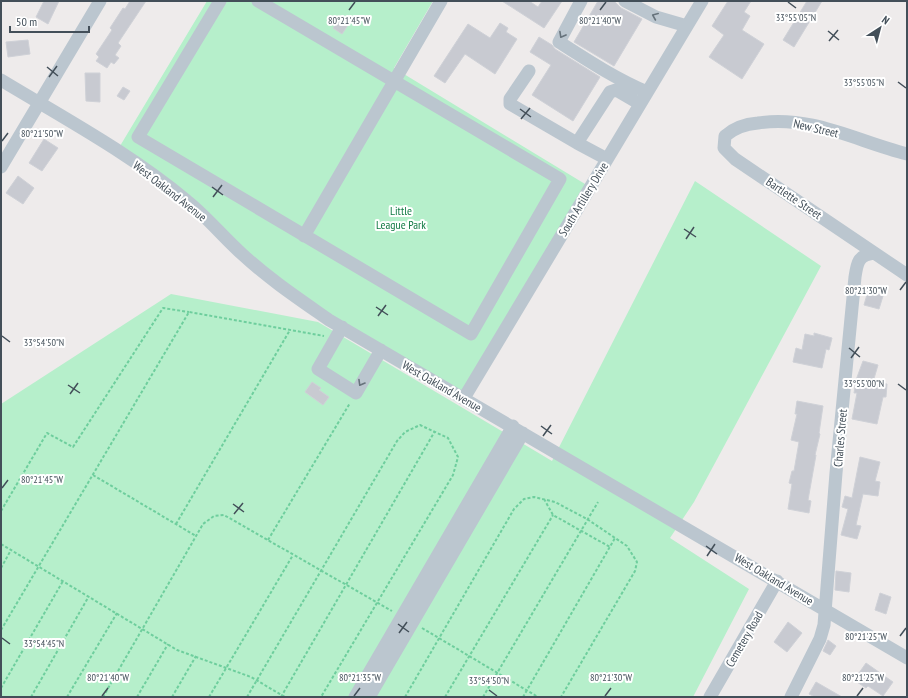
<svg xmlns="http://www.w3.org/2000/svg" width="908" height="698" viewBox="0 0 908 698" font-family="'PT Sans Narrow',sans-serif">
<rect width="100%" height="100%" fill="#eeebeb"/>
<path fill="#b6efcb" d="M207 1H433L394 68 590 187 464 398 329 320 117 151Z
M695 181 821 266 694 502 670 538 749 589 693 697H1V404L171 294 318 322 552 461Z"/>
<path fill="#c8cad1" stroke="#cfd1d7" d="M44 1H59L48 24 36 17Z
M130 1H146L118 43 121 46 115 55 119 58 114 64 111 62 107 68 96 61 99 57 96 54 112 30 110 28 123 8 125 9Z
M502 1H529L538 7 542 1H562L544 28Z
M598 1H614L621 8 642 19 614 66 574 42Z
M728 1H751L744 12 750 16 742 30 764 44 742 79 709 57 724 35 712 26Z
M807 1H822L794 47 783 40Z
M339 20 348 25 342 34 333 28Z
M500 23 508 28 506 32 517 39 495 74 465 54 445 83 434 76 468 24 490 38Z
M539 37 552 45 555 49 600 77 573 121 532 95 551 65 530 52Z
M28 40 30 54 8 57 6 42Z
M85 73H100V102L86 101Z
M123 87 130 91 124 100 117 96Z
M44 139 58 148 42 171 29 163Z
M18 176 34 188 23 204 6 193Z
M868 291 883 296 879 309 864 305Z
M814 333 832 338 829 350 826 349 822 368 793 362 796 348 802 350 805 334 814 336Z
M863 361 878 365 873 382 887 384 886 397H883L877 424 852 419 857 393H854L856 380Z
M312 382 321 388 319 390 329 397 323 405 305 392Z
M797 401 823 406 819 433 820 434 815 455H816L808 500 811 501 809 513 788 509 792 484 789 483 792 471H794L799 442 791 440 797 414H795Z
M860 457 880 462 875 481 880 482 878 496 863 494 856 525 861 526 857 539 841 535 848 509 842 507 845 496 852 498Z
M836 571 851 573 849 592 835 590Z
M880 593 891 597 886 614 875 610Z
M788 622 802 633 787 652 774 642Z
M828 640 836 646 830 655 823 651Z
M866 663 893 682 883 696 868 686 866 688 854 680Z
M816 682 842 697H815L809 694Z"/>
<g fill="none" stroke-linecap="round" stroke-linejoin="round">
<path stroke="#6ece9d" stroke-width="2" stroke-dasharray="3 2" stroke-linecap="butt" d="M93 475 196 536
M544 499 553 515 610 547
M1 511 47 433 73 447 163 308 189 312
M176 524 290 330
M268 540 350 403
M1 544 177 650 251 677 285 697
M1 568 11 550
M422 628 538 697
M1 630 189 312 324 336
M1 688 63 581
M31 697 89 596
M67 697 117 613
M103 697 203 524 214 516 224 515 392 611
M137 697 168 644
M172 697 196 656
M209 697 293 555
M247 697 397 441 405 432 420 425 448 438 458 457 453 475 321 697
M281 697 435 431
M405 697 514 509 524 499 534 497 555 502 587 519 627 546 637 562 635 571 561 697
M445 697 553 515
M483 697 598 502
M523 697 615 538"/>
<path stroke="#bbc6cf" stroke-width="13" d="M220 1 138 137 471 334 560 179 258 1
M581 1 559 42C587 60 616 79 647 92
M625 1 656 17 687 26
M529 71 510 99V104L577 143
M1 80C64 118 131 154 187 201 207 217 223 237 242 254 269 279 299 299 329 320L907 658
M907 154C856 141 812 115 758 123 745 124 735 127 725 136L724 148 735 159 907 275
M607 159 577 143 610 92 616 90 640 104
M1 167 100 1
M304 236 441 1
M342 327 318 369 356 393 381 350
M464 398 702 1
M355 697 513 426
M369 697 523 433
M710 697 777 581
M791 697 820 639 824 625 836 473 855 277C857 263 858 255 874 253"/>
</g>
<defs><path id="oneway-chevron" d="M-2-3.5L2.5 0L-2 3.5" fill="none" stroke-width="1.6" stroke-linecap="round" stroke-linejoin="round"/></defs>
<g stroke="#67737c">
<use href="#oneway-chevron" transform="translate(655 16) rotate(-157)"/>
<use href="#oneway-chevron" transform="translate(562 35) rotate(119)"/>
<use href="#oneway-chevron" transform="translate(361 383) rotate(120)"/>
</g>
<path fill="none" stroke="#434f59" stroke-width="1.5" d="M788 2 796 8M349 10 355 2M600 10 606 2M828 31 839 40M829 41 838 30M47 67 58 76M49 77 57 66M898 82 906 88M520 109 531 117M521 119 530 108M2 141 8 133M212 187 223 195M213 197 222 185M684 229 696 237M686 239 694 227M900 290 906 282M376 307 388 315M378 316 386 305M2 336 10 342M849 348 860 357M851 358 859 347M898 384 906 390M68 385 80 393M70 394 78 383M541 426 552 434M543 436 551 425M2 488 8 480M233 504 244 512M234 514 243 503M706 546 717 554M707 556 715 544M398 624 409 632M399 633 407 622M900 636 906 628M2 638 10 644M489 690 497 696M102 696 108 688M354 696 360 688M605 696 611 688M857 696 863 688"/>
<g text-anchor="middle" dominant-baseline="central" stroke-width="4" stroke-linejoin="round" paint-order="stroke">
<g font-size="12" fill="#434f59" stroke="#fff">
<text transform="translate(816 128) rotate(13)">New Street</text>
<text transform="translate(170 191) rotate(38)">West Oakland Avenue</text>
<text transform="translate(794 198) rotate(34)">Bartlette Street</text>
<text transform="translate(583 199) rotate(-59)">South Artillery Drive</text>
<text transform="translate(442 386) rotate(30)">West Oakland Avenue</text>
<text transform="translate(840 438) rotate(-85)">Charles Street</text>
<text transform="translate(774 579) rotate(31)">West Oakland Avenue</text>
<text transform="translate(744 639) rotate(-60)">Cemetery Road</text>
</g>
<g font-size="12" fill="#137b45" stroke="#fff">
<text x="401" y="210">Little<tspan x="401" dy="14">League Park</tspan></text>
</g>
</g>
<g font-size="10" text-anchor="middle" fill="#434f59" stroke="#fff" stroke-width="4" stroke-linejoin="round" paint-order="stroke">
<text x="796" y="21">33°55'05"N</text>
<text x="349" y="24">80°21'45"W</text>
<text x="600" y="24">80°21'40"W</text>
<text x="864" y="86">33°55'05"N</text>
<text x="42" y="137">80°21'50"W</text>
<text x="866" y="294">80°21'30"W</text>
<text x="44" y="346">33°54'50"N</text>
<text x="864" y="387">33°55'00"N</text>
<text x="42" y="483">80°21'45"W</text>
<text x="866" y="640">80°21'25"W</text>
<text x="44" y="647">33°54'45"N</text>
<text x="108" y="681">80°21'40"W</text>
<text x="360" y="681">80°21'35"W</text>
<text x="611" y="681">80°21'30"W</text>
<text x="863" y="681">80°21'25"W</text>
<text x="489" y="684">33°54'50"N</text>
</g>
<rect width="908" height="698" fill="none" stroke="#434f59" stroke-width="4"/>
<g transform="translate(880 28) rotate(36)" stroke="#ffffff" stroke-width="3" paint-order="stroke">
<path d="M0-3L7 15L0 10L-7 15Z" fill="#434f59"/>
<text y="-6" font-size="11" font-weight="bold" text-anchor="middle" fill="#434f59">N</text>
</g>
<path d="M10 26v6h79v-6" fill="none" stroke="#434f59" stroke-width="2"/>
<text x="16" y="26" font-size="12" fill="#434f59" stroke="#ffffff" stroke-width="3" paint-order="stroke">50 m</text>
</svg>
